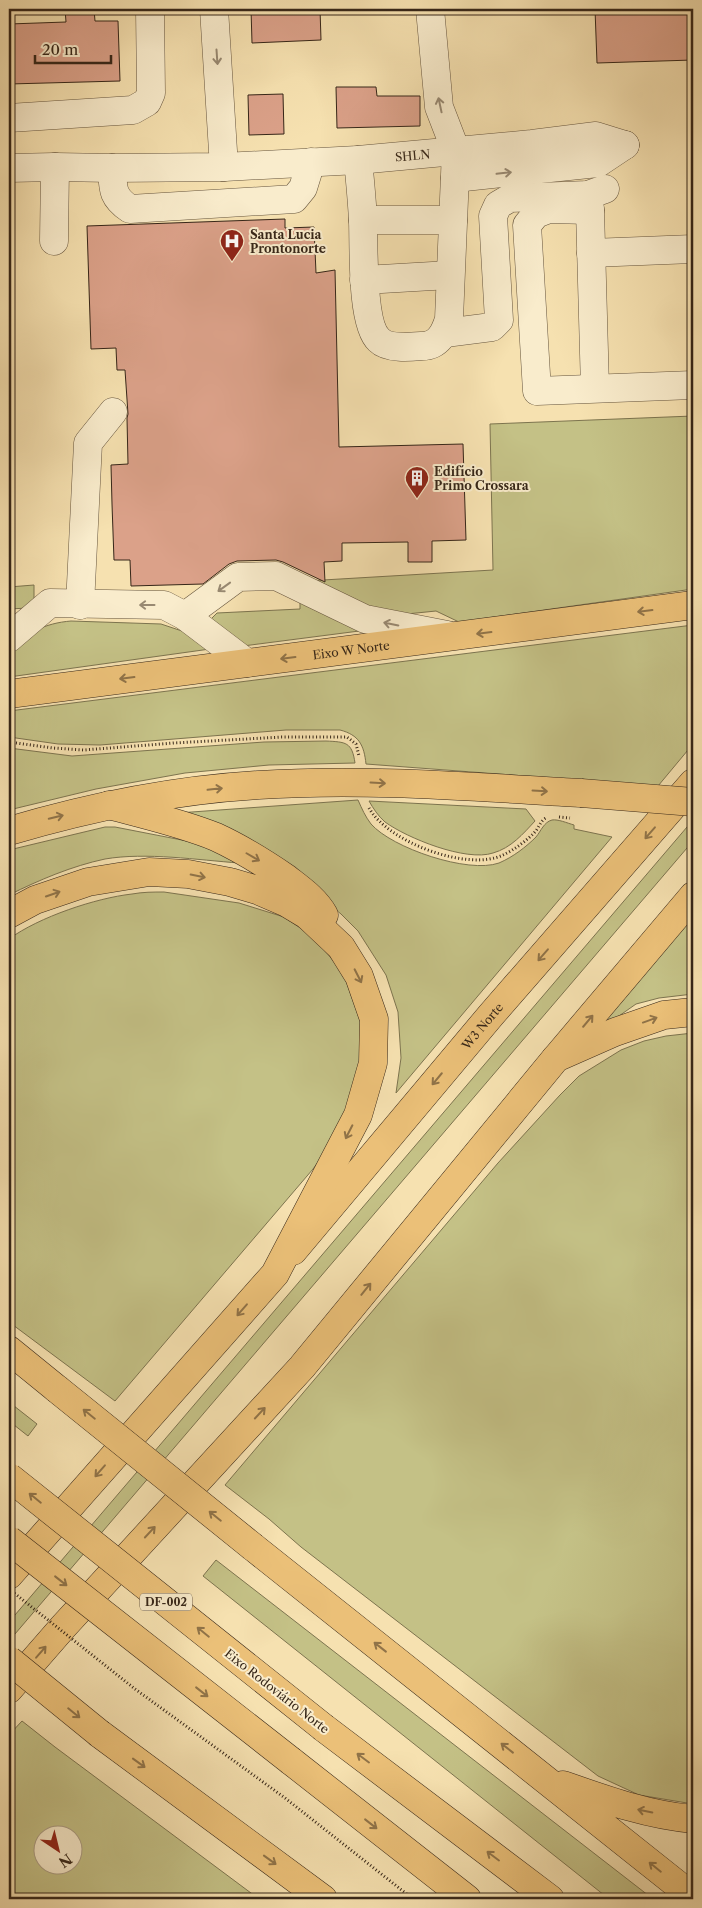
<svg xmlns="http://www.w3.org/2000/svg" width="702" height="1908" viewBox="0 0 702 1908" font-family="'Libre Caslon Text',serif">
<rect width="100%" height="100%" fill="#f6e1b0"/>
<filter id="stains"><feTurbulence type="fractalNoise" baseFrequency=".004" numOctaves="4"/><feColorMatrix values="0 0 0 0 .2 0 0 0 0 .09 0 0 0 0 .02 0 0 0 .5 -.17"/></filter>
<radialGradient id="worn" r=".72"><stop offset=".6" stop-color="#630" stop-opacity="0"/><stop offset="1" stop-color="#630" stop-opacity=".3"/></radialGradient>
<path fill="#c4c186" stroke="#7d744f" fill-rule="evenodd" d="M693 416V589L459 622 436 611 387 616 306 581 493 570 490 424Z
M34 585V598L28 608 9 609V587Z
M300 597 367 630 243 646 210 620 217 613 300 609Z
M71 621 161 624 182 631 210 649 9 677C9 671 7 662 10 657 21 633 46 623 71 621Z
M693 625V744L658 786 366 764C364 745 359 735 340 730H286L100 745 58 744 9 737V711Z
M326 741C346 742 352 742 355 763L269 765 185 773 96 789 9 810V748L72 756 264 742Z
M358 800C362 809 365 816 371 824 392 848 468 874 499 863 513 857 526 847 536 837 541 831 544 822 552 820 558 819 567 823 574 825V829L612 837 396 1093 401 1058 398 1012 386 975 358 931 341 914 312 890 178 813Z
M369 801 526 809 535 821C523 834 511 848 493 853 466 862 407 838 385 822 378 816 373 808 369 801Z
M693 820V841L9 1641V1622Z
M105 827H115L192 842 204 846 239 863C198 860 146 852 105 859 72 866 39 880 9 895V850Z
M164 892 239 903 284 917 312 936 343 972 363 1029 365 1050 347 1122 313 1169 115 1401 9 1322V939C39 917 96 898 132 894 143 892 153 892 164 892Z
M693 914V994L659 998 636 1004 589 1037Z
M693 1033V1804L639 1795 598 1776 301 1547 269 1519 225 1485 498 1163 560 1095 579 1076 621 1050 644 1041 666 1036Z
M9 1402 37 1424 28 1436 9 1421Z
M216 1560 653 1899H609L203 1576Z
M22 1721 55 1747 259 1899H9V1735ZM42 1836H72V1866H42Z"/>
<path fill="#dba189" stroke="#362618" d="M65 9H94L95 21H118L120 81 9 84V24L66 22Z
M251 9H320L321 40 252 43Z
M595 9H693V60L597 63Z
M336 87H376L377 96H420V126L337 128Z
M283 94 284 134 249 135 248 95Z
M285 219V228L314 227 316 273 335 270 339 447 463 444 466 540 432 541V562H408V542L342 543V561L324 562 325 582 283 562 276 560 237 561 229 564 203 584 131 586 130 560H114L112 504 111 465 128 464 127 418 128 414 125 370H117L116 348 91 349 87 226Z"/>
<g fill="none" stroke-linecap="round" stroke-linejoin="round">
<g stroke="#66553e" stroke-width="29">
<g id="minor">
<path d="M214 9 224 167"/>
<path d="M9 118 133 110 147 102 151 93 150 9"/>
<path d="M358 160C360 180 362 200 363 221 364 245 361 324 379 340 388 349 410 347 422 346 439 346 445 332 449 319L456 151 439 107 430 9"/>
<path id="s1" d="M9 168 55 167 112 168 224 167 358 160 532 144 596 136 625 145"/>
<path d="M112 168C113 189 112 197 130 209L294 199 303 188 311 162"/>
<path d="M455 178 598 163 625 145"/>
<path d="M588 195 590 210 595 388"/>
<path d="M590 210 549 209 536 214 527 225 537 391 693 385"/>
<path d="M363 220H453"/>
<path d="M54 241 55 167"/>
<path d="M591 253 693 249"/>
<path d="M364 280 450 275"/>
<path d="M445 333 492 327 499 320 493 216 498 205 510 198 588 195 605 189"/>
<path d="M80 605 88 443 113 412"/>
<path d="M185 616 238 577 276 576 365 619 447 635"/>
<path d="M9 638 50 603 164 605 185 616 247 663"/>
</g>
</g>
<g stroke="#362618" stroke-width="29">
<g id="major">
<path id="s2" d="M9 694 693 605"/>
<path d="M9 831C90 807 174 790 258 785 366 778 473 787 581 793"/>
<path d="M556 1058 693 896"/>
<path id="s3" d="M293 1251 491 1015 693 783"/>
</g>
</g>
<g stroke="#362618" stroke-width="29">
<path id="highway" d="M109 805C145 815 182 823 216 837 240 848 264 863 286 878 300 889 315 899 324 915
M9 914 35 900 88 882 149 872 188 874 230 882 257 890 287 903 307 915 341 947 359 976 374 1019 373 1063 358 1115 275 1274 9 1575
M9 1350 57 1389
M253 1547 693 1897
M9 1689 63 1627 302 1367 556 1058 615 1032 664 1015 693 1012
M324 1728 550 1899
M100 1734 323 1899
M291 1761 467 1899
M563 1785C606 1800 648 1815 693 1819"/>
</g>
<path stroke="#362618" stroke-width="3" stroke-dasharray="1 2.5" stroke-linecap="butt" d="M9 742 53 748 84 750 174 743 282 737H347L356 744 359 756
M369 808C388 842 467 872 503 855 514 850 526 841 534 833 539 828 540 821 546 818
M135 1689 285 1798 413 1899"/>
<use href="#minor" stroke="#f9eccc" stroke-width="28"/>
<use href="#major" stroke="#ebc078" stroke-width="28"/>
<use href="#highway" stroke="#ebc078" stroke-width="28"/>
<g stroke="#362618" stroke-width="29" stroke-linecap="butt">
<path id="major-bridge" d="M581 793 693 802"/>
</g>
<g stroke="#362618" stroke-width="29" stroke-linecap="butt">
<path id="highway-bridge" d="M57 1389 253 1547
M9 1477 324 1728
M9 1540 291 1761
M9 1660 100 1734"/>
</g>
<path stroke="#362618" stroke-width="3" stroke-dasharray="1 2.5" stroke-linecap="butt" d="M559 817 570 818
M9 1589 135 1689"/>
<use href="#major-bridge" stroke="#ebc078" stroke-width="28"/>
<use href="#highway-bridge" stroke="#ebc078" stroke-width="28"/>
</g>
<defs><path id="oneway-shaft" d="M-6 0H5M1.5-3L5.5 0L1.5 3" fill="none" stroke-width="1.6" stroke-linecap="round" stroke-linejoin="round" transform="scale(1.25)"/></defs>
<g stroke="#988972">
<use href="#oneway-shaft" transform="translate(217 57) rotate(86)"/>
<use href="#oneway-shaft" transform="translate(440 105) rotate(-102)"/>
<use href="#oneway-shaft" transform="translate(504 173) rotate(-6)"/>
<use href="#oneway-shaft" transform="translate(224 587) rotate(144)"/>
<use href="#oneway-shaft" transform="translate(147 605) rotate(-180)"/>
<use href="#oneway-shaft" transform="translate(391 624) rotate(-169)"/>
</g>
<g stroke="#907348">
<use href="#oneway-shaft" transform="translate(645 611) rotate(173)"/>
<use href="#oneway-shaft" transform="translate(484 633) rotate(173)"/>
<use href="#oneway-shaft" transform="translate(288 658) rotate(173)"/>
<use href="#oneway-shaft" transform="translate(127 678) rotate(173)"/>
<use href="#oneway-shaft" transform="translate(378 783) rotate(3)"/>
<use href="#oneway-shaft" transform="translate(215 789) rotate(-6)"/>
<use href="#oneway-shaft" transform="translate(540 791) rotate(3)"/>
<use href="#oneway-shaft" transform="translate(56 817) rotate(-14)"/>
<use href="#oneway-shaft" transform="translate(650 833) rotate(131)"/>
<use href="#oneway-shaft" transform="translate(253 857) rotate(30)"/>
<use href="#oneway-shaft" transform="translate(198 876) rotate(11)"/>
<use href="#oneway-shaft" transform="translate(53 894) rotate(-19)"/>
<use href="#oneway-shaft" transform="translate(543 955) rotate(131)"/>
<use href="#oneway-shaft" transform="translate(358 976) rotate(63)"/>
<use href="#oneway-shaft" transform="translate(650 1020) rotate(-20)"/>
<use href="#oneway-shaft" transform="translate(588 1021) rotate(-50)"/>
<use href="#oneway-shaft" transform="translate(437 1079) rotate(130)"/>
<use href="#oneway-shaft" transform="translate(349 1132) rotate(117)"/>
<use href="#oneway-shaft" transform="translate(366 1289) rotate(-51)"/>
<use href="#oneway-shaft" transform="translate(242 1310) rotate(131)"/>
<use href="#oneway-shaft" transform="translate(260 1413) rotate(-47)"/>
<use href="#oneway-shaft" transform="translate(89 1414) rotate(-141)"/>
<use href="#oneway-shaft" transform="translate(100 1471) rotate(131)"/>
<use href="#oneway-shaft" transform="translate(35 1498) rotate(-141)"/>
<use href="#oneway-shaft" transform="translate(215 1516) rotate(-141)"/>
<use href="#oneway-shaft" transform="translate(150 1532) rotate(-47)"/>
<use href="#oneway-shaft" transform="translate(61 1581) rotate(38)"/>
<use href="#oneway-shaft" transform="translate(203 1632) rotate(-141)"/>
<use href="#oneway-shaft" transform="translate(380 1647) rotate(-142)"/>
<use href="#oneway-shaft" transform="translate(41 1652) rotate(-49)"/>
<use href="#oneway-shaft" transform="translate(202 1692) rotate(38)"/>
<use href="#oneway-shaft" transform="translate(74 1713) rotate(39)"/>
<use href="#oneway-shaft" transform="translate(507 1748) rotate(-142)"/>
<use href="#oneway-shaft" transform="translate(363 1758) rotate(-143)"/>
<use href="#oneway-shaft" transform="translate(139 1763) rotate(36)"/>
<use href="#oneway-shaft" transform="translate(645 1811) rotate(-168)"/>
<use href="#oneway-shaft" transform="translate(371 1824) rotate(38)"/>
<use href="#oneway-shaft" transform="translate(493 1856) rotate(-143)"/>
<use href="#oneway-shaft" transform="translate(270 1860) rotate(36)"/>
<use href="#oneway-shaft" transform="translate(655 1867) rotate(-141)"/>
</g>
<defs>
<g id="hospital-pin" transform="scale(1.25)"><path d="M0 17L-7.5 6A9.5 9.5 0 1 1 7.5 6Z" fill="#8f2418" stroke="#f9eccc"/><path d="M-5-5h3v3.5h4V-5h3V5h-3V1.5h-4V5h-3Z" fill="#fff"/></g>
<g id="building-pin" transform="scale(1.25)"><path d="M0 17L-7.5 6A9.5 9.5 0 1 1 7.5 6Z" fill="#8f2418" stroke="#f9eccc"/><path d="M-4-6H4V6H1V3H-1V6H-4ZM-2.5-4.3h1.7v1.8h-1.7ZM.8-4.3h1.7v1.8H.8ZM-2.5-1h1.7V.8h-1.7ZM.8-1h1.7V.8H.8Z" fill="#fff"/></g>
</defs>
<g fill-rule="evenodd">
<use href="#hospital-pin" x="232" y="241"/>
<use href="#building-pin" x="417" y="478"/>
</g>
<g text-anchor="middle" dominant-baseline="central" stroke-width="4" stroke-linejoin="round" paint-order="stroke">
<rect fill="#f9eccc" stroke="#70614e" stroke-width="1" x="140" y="1593.5" width="52" height="17" rx="4"/>
<g font-size="11" font-weight="bold" fill="#362618">
<text x="166" y="1602">DF-002</text>
</g>
<g font-size="12" fill="#362618" stroke="#f9eccc">
<text stroke="none"><textPath href="#s1" startOffset="404">SHLN</textPath></text>
<text stroke="none"><textPath href="#s2" startOffset="345">Eixo W Norte</textPath></text>
<text stroke="none"><textPath href="#s3" startOffset="294">W3 Norte</textPath></text>
<text transform="translate(277 1691) rotate(38)">Eixo Rodoviário Norte</text>
</g>
<g font-size="12" font-weight="bold" fill="#362618" stroke="#f9eccc" text-anchor="start">
<text x="250" y="234">Santa Lucia<tspan x="250" dy="14">Prontonorte</tspan></text>
<text x="434" y="471">Edifício<tspan x="434" dy="14">Primo Crossara</tspan></text>
</g>
</g>
<rect width="702" height="1908" fill="none" stroke="#f6e1b0" stroke-width="30"/>
<rect x="10" y="10" width="682" height="1888" fill="none" stroke="#362618" stroke-width="2.5"/>
<rect x="15" y="15" width="672" height="1878" fill="none" stroke="#362618"/>
<g transform="translate(58 1850) rotate(145)"><circle r="24" fill="#f9eccc" stroke="#ab9d84"/>
<path d="M0-4L9 19L0 12L-9 19Z" fill="#8f2418"/>
<text y="-8" font-size="14" font-weight="bold" text-anchor="middle" fill="#362618">N</text>
</g>
<path d="M35 55v8h76v-8" fill="none" stroke="#362618" stroke-width="2.5"/>
<text x="42" y="55" font-size="15" fill="#362618" stroke="#f9eccc" stroke-width="4" paint-order="stroke">20 m</text>
<rect width="100%" height="100%" filter="url(#stains)"/>
<rect width="100%" height="100%" fill="url(#worn)"/>
</svg>
